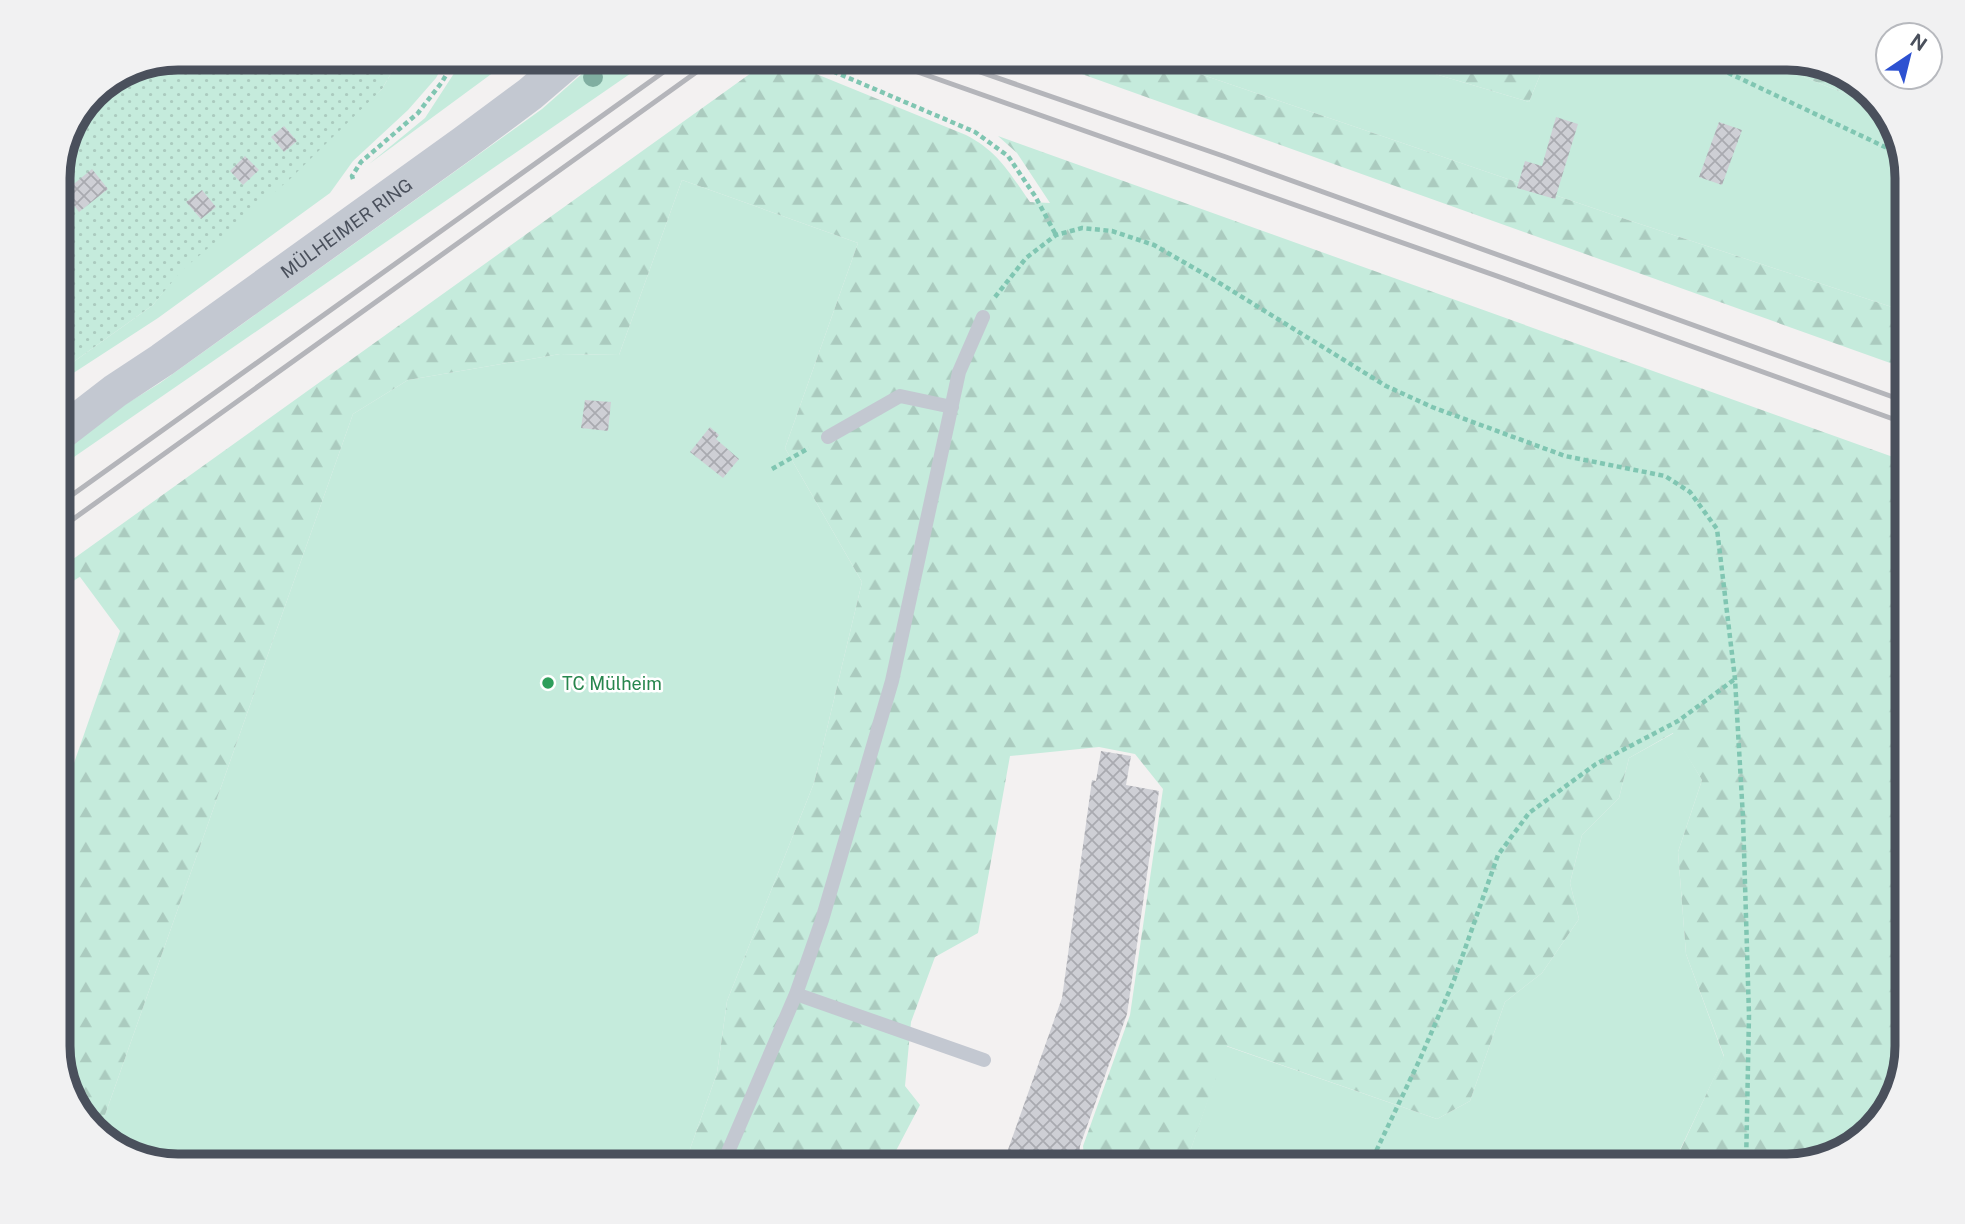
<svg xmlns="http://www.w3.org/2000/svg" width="1965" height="1224" viewBox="0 0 1965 1224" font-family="'Public Sans',sans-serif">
<defs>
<pattern id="forest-firs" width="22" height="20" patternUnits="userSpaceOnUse" patternTransform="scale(1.75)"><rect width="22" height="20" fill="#c5ebdc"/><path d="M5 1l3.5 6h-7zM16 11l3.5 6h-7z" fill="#abcbbf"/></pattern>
<pattern id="park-dots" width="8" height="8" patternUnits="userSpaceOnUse" patternTransform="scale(1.75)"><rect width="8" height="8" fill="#c5ebdc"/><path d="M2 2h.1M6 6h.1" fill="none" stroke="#abcbbf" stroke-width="1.8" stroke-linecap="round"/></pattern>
<pattern id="building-cross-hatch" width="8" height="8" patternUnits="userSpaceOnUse" patternTransform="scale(1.75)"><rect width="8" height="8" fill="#cecfd5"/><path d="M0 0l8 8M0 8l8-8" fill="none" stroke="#a9aab0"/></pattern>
</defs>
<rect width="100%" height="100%" fill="#f3f1f1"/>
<path fill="#c5ebdc" d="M400 58H447L436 78 408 110 353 161 330 193 158 318 58 383V373L153 305 180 271 382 89Z
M464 58H513L369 164 425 118Z
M600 58H653L58 468V446L160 383 542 109Z
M1207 58H1404L1405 65 1529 102 1547 58H1756L1881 108 1891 118 1907 171V312L1637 223 1200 74Z
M682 180 858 243 785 448 862 582 814 783 727 1001 717 1073 690 1149 688 1166H178L118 1150 99 1132 353 414 408 380 560 354 619 355Z
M69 562 81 576 58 591V570Z
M1674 733 1702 780 1678 852 1686 954 1724 1057 1679 1152 1678 1166H1185L1226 1046 1437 1119 1470 1101 1505 1002 1542 973 1579 919 1570 883 1582 835 1619 798 1629 758Z"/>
<path fill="url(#forest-firs)" d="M772 58H777L966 135C999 152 1010 174 1030 202L1050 203 1017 153 998 136 1907 462V1046L1891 1106 1847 1150 1787 1166H1678L1679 1153 1724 1056 1686 954 1678 852 1702 780 1673 733 1629 758 1619 798 1582 835 1570 883 1579 919 1542 973 1505 1002 1470 1101 1437 1119 1227 1046 1185 1166H1085L1083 1146 1130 1015 1163 789 1135 754 1099 747 1010 756 978 933 935 957 911 1022 905 1086 920 1105 888 1166H688L690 1149 717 1073 727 1001 814 783 862 582 785 448 858 243 682 180 619 355 560 354 408 380 353 414 99 1132 74 1106 58 1053V809L120 631 69 562Z
M1037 58H1207L1200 74 1637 223 1907 312V369Z
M1404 58H1547L1529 102 1405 65Z
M1756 58H1787L1847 74 1881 108Z"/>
<path fill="url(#park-dots)" d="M178 58H400L382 89 290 179 181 271 153 305 58 373V171L93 93 133 67Z"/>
<path fill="url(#building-cross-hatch)" d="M1320 58H1335L1330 70 1323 67 1326 60Z
M1353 58H1370L1366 67 1352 62Z
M1556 117 1578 124 1555 199 1517 188 1525 161 1542 166Z
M1719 122 1742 130 1722 185 1699 177Z
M284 126 297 141 284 152 271 137Z
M245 156 259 170 243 185 230 171Z
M92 169 108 189 79 212 64 192Z
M202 190 216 207 201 219 186 202Z
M585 400 611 402 608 431 581 428Z
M710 427 719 435 716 439 739 459 723 478 690 452Z
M1101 751 1131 756 1126 785 1159 791 1127 1014 1080 1146 1078 1166H1000L1005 1158 1062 998 1092 780 1096 781Z"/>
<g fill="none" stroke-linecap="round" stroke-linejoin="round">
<path stroke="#80c6b2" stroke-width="4.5" stroke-dasharray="5 3.5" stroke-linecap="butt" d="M802 58 975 132 1008 156 1035 196 1056 235
M1546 58 1555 61 1601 58
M1662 58 1718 68 1902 155
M82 118 144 65
M353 179 352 176 361 162 418 113 442 82 456 58
M995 297 1026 258 1056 235 1082 228 1112 231 1154 245 1213 279 1386 386 1432 407 1565 456 1665 476 1690 492 1717 529 1735 679 1743 818 1749 1015 1746 1166
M772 469 809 448
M1244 1155 1276 1166
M1369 1166 1420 1059 1454 980 1498 855 1529 813 1596 764 1678 721 1735 679"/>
<path stroke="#c3c8d1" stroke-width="14" d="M828 437 900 396 952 407
M796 994 984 1060
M722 1166 796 994 822 920 892 681 959 372 983 317"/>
<path stroke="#c3c8d1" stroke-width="35" id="s1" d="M58 435 115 391 162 360 464 143 530 94 572 58"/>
<path stroke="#b4b5ba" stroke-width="5" d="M878 58C1222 178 1565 299 1907 424
M940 58 1226 157 1907 402
M58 505 683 58
M58 530 716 58"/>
</g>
<circle fill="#80aea1" cx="593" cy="77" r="10"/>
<circle fill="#2e9e5b" stroke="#fff" stroke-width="2.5" cx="548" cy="683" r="7"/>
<g text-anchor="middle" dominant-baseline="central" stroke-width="5" stroke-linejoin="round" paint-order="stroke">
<g font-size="18" fill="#4a505c" stroke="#fff">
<text stroke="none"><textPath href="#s1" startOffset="355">MÜLHEIMER RING</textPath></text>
</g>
<g font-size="18" fill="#27864d" stroke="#fff" text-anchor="start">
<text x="562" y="683">TC Mülheim</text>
</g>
</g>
<path d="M0 0H1965V1224H0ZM178 70H1787A108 108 0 0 1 1895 178V1046A108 108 0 0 1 1787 1154H178A108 108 0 0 1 70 1046V178A108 108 0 0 1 178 70Z" fill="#f1f1f2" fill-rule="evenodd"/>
<path fill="none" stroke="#4a505c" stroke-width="9" d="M178 70H1787A108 108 0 0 1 1895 178V1046A108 108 0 0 1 1787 1154H178A108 108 0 0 1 70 1046V178A108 108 0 0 1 178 70Z"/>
<g transform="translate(1909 56) rotate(35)"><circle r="33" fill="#ffffff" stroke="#b7b9be" stroke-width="2"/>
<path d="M0-5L12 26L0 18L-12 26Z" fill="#2d51d1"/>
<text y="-10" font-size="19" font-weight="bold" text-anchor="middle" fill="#4a505c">N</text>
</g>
</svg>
